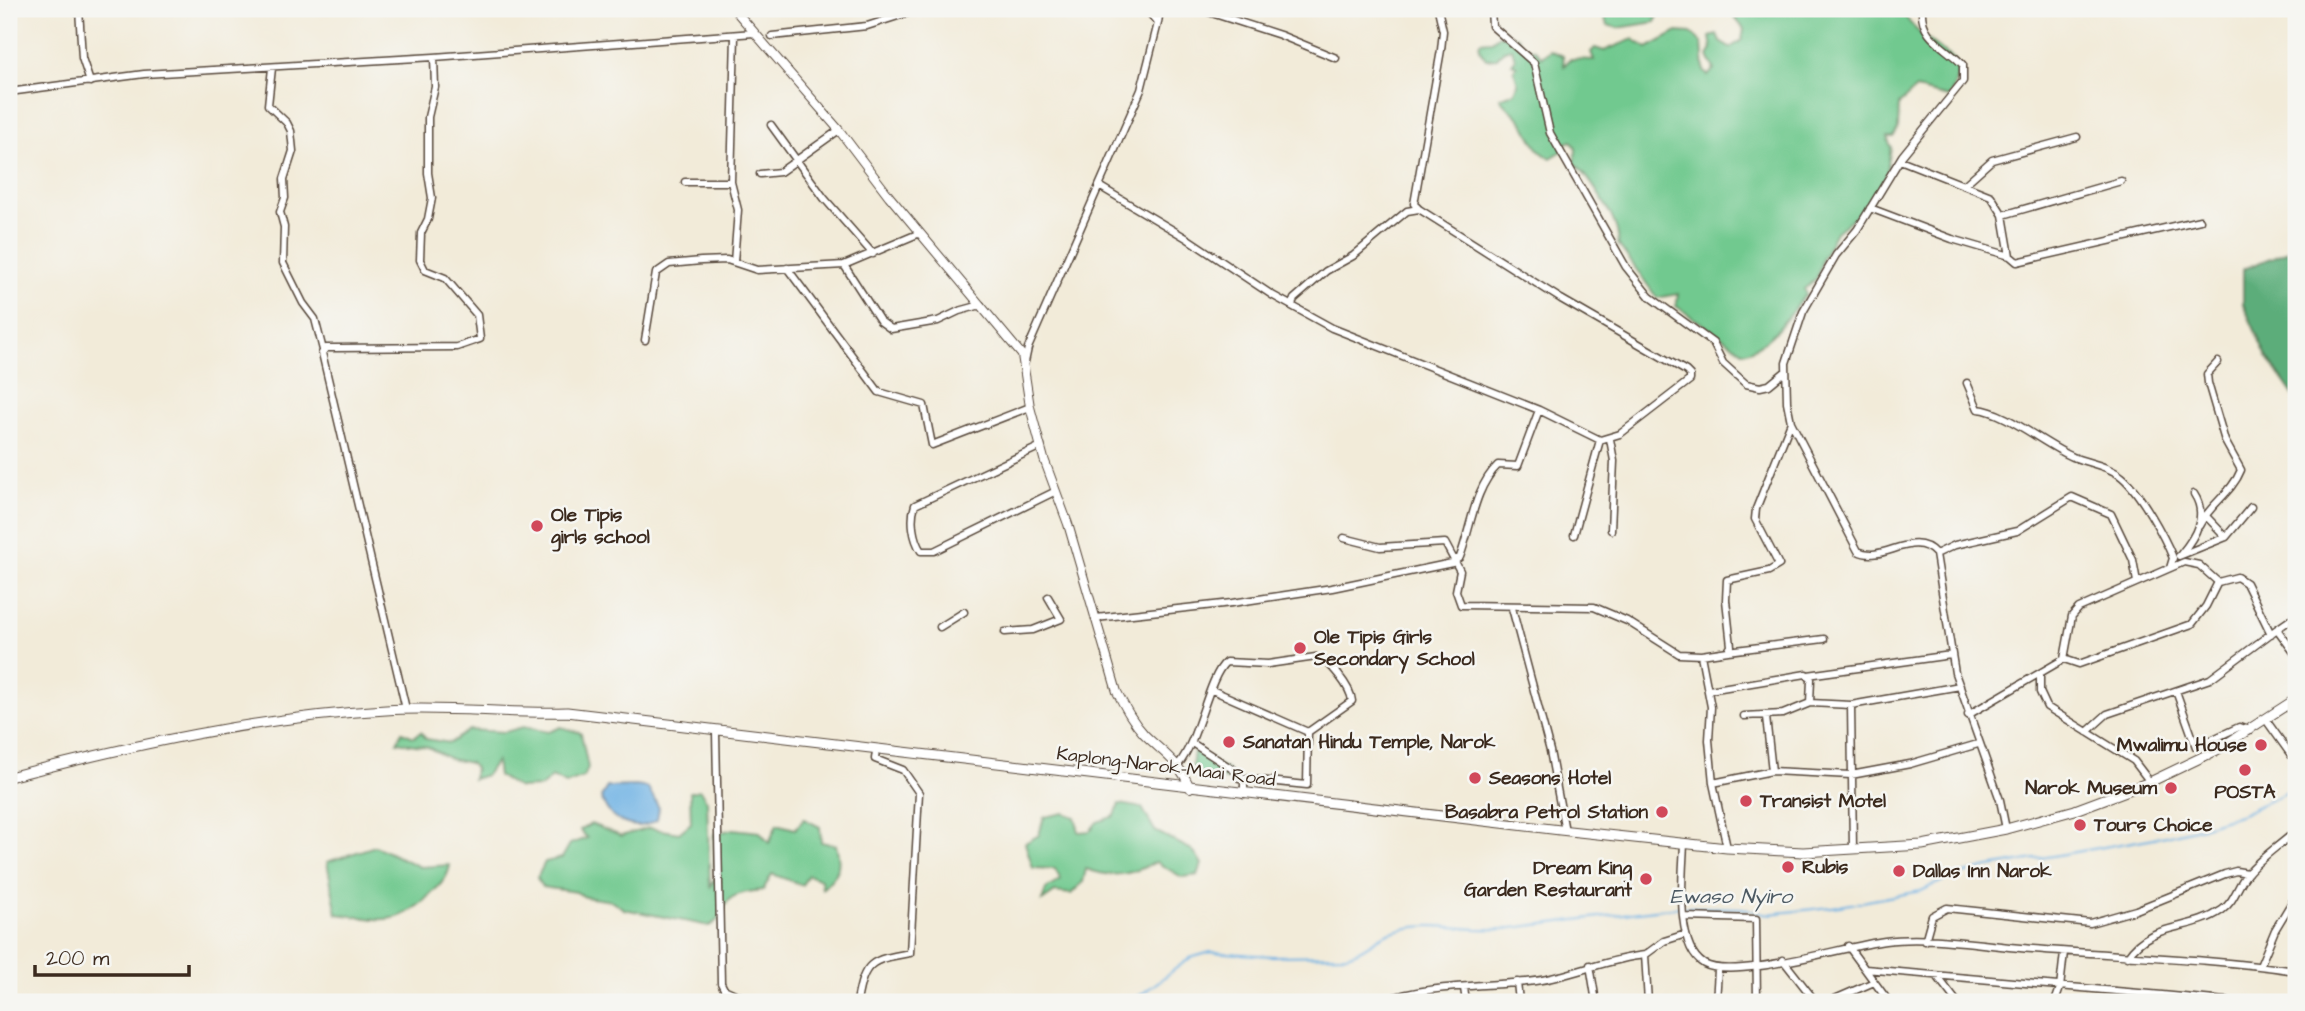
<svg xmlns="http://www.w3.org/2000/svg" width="2305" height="1011" viewBox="0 0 2305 1011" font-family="'Architects Daughter',sans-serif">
<rect width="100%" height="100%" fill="#f6f6f2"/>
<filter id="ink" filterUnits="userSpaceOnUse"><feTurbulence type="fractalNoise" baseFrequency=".0143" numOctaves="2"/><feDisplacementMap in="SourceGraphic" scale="14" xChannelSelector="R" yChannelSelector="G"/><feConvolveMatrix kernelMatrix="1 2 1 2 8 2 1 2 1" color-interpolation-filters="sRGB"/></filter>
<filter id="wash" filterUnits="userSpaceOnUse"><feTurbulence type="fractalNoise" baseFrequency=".00686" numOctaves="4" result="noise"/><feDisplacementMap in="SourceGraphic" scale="28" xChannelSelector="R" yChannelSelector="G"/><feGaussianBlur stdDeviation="1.57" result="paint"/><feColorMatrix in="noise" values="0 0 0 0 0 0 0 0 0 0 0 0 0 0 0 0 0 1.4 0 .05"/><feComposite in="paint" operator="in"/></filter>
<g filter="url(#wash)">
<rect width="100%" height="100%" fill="#f2ebd9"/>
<path fill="#71c98f" stroke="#567a56" stroke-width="2" d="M1602 9H1647L1645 13 1658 16 1655 22 1618 28 1607 25Z
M1761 9H1902C1908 28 1937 47 1954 59 1961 70 1956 86 1949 97L1916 89 1899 104 1898 129 1893 137H1887L1891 147 1886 176 1869 205 1836 232 1822 259 1817 278 1804 289 1806 294C1788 315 1772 344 1744 352L1676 306 1678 294 1657 298 1618 244C1622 224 1590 179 1575 163L1576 149 1572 141 1565 143 1562 151 1551 158C1533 151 1531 131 1520 119 1513 111 1506 107 1500 98L1515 92 1518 84 1514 70 1517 66 1512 64 1515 60 1512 48 1504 50 1497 58 1486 59 1479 49 1480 42 1492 41 1499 35 1517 37 1523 47 1535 50 1542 57 1550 50 1563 56 1564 66 1570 59 1594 60 1591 52 1595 48 1604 51 1633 39 1647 48 1677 32 1691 33 1702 43 1704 71 1708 76 1714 69 1708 56 1712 49 1710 37 1717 35 1720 42 1730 48 1742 40 1744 29 1735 18 1738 13Z
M523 727 549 732 561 727 581 733 588 768 584 777 566 784 552 777 541 787 519 788 498 776 496 761 486 775 473 779 475 768 470 763 450 759 428 747 397 742 402 732 414 737 421 732 426 739 450 743 469 730 505 732Z
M1194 751 1228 770 1233 781 1191 774Z
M700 790 707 801 710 888 715 878 714 834 733 829 760 832 769 843 777 824 795 829 804 819 820 827 821 842 836 845C842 866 838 875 822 889L821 880 808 875 802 885 772 874 763 890C708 895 737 911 709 926L624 909 612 901 585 897 576 892 542 887 537 878 545 862 562 858 570 844 587 838 580 830 591 824 621 836 649 828 679 833 691 823 690 792Z
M1119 804 1142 808 1155 831 1192 850 1202 864 1198 875 1182 877 1156 862C1129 875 1114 879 1086 869L1083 882 1071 894 1055 892 1042 901 1046 889 1061 880 1055 869 1033 868 1025 843 1039 835 1044 817 1064 813 1075 817 1079 832 1090 831 1097 822 1115 816Z
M375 846 420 867 450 865C448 877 442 883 433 892 397 928 384 920 337 914L327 862Z"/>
<path fill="#5cad7a" stroke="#4c6c4c" stroke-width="2" d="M2296 231V399L2267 357 2243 304V269L2288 251Z"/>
<path fill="#6fb2e4" stroke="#556e81" stroke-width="2" d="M636 786 648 788 659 808 657 820C634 834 609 821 601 797L607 787Z"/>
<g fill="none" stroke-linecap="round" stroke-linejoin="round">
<path stroke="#6fb2e4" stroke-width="2" d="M1684 907 1741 908 1769 914 1840 906 1921 891 1951 877 1984 868 2166 836 2202 827 2242 814 2296 788
M1131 1002 1190 958 1211 952 1272 956 1348 955C1365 950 1376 937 1391 932 1431 919 1464 932 1504 929L1679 907"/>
</g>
</g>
<g filter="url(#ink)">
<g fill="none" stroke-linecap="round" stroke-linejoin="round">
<g stroke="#56473a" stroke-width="9">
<path id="minor" d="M79 9 82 58 90 82
M1199 9 1280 35 1336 58
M1491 9 1492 26 1534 63 1550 133 1626 267 1650 297 1713 343 1723 363 1746 384 1760 387 1769 385 1786 371
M1922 9C1920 39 1946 46 1963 65V81L1902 156 1857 230 1836 255 1803 312 1786 363 1787 402 1791 422 1858 551C1883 564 1913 528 1936 554L1955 673 2000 800 2006 829
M1158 23 1160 9
M772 36 867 26 920 9
M272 68 268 105 287 123 291 131 293 151 284 179 285 198 280 212 284 227 283 263 303 303 315 319 323 350
M9 92 144 74 434 57 754 33
M771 125 824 198 873 254
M1900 160 1991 196 2003 215 2010 256
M760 174 780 172 839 130
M685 182H731
M1964 185 1992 160 2077 137
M1099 186 1188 239 1272 295 1332 328 1539 410 1600 440 1620 434 1690 380V375L1686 371 1561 299 1419 209
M1870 208 1952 239 2010 256 2017 262 2200 220
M2003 215 2121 181
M734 262 738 210 731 182 735 36
M844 265 880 321 891 329 938 321 959 311 981 305
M787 268 879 392 924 405 932 445 1030 407
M1292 305 1294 299 1326 271 1353 256 1407 211 1419 209 1414 204 1441 50 1443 31 1438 9
M645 340 656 273 669 264 701 261 727 260 757 270 844 265 920 233
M1025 362 1028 348 1141 90 1158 23 1146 9
M1967 383 1978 409C2005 411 2045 445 2073 457 2088 463 2109 466 2122 477 2140 492 2164 536 2173 558L2170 568
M1610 439 1614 461 1611 530
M1041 446 915 505C910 519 913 539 921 551H934L1054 492
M2205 515 2226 537
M2199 526C2210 504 2232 493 2241 470L2225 441 2208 383 2207 374 2218 362
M1574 535 1600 440
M1344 538 1380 547 1445 543 1460 571 1456 591 1461 605 1594 607 1627 621 1679 654 1701 655 1728 651 1731 646 1726 600 1727 580 1769 571 1779 565 1755 519 1756 509 1791 422
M1936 554 1955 545 2017 531 2072 497 2111 514 2133 560 2137 582
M2181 554C2196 536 2208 515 2194 494
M2179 556 2226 537 2251 507
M2218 582 2237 577 2246 583 2271 634
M1512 608 1550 751 1565 831
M1096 618 1232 603 1332 588 1452 563 1460 557C1471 528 1474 488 1498 465L1518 466 1539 410
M940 627 964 612
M2277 629 2296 616
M1005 632 1033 630 1061 619 1048 597
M1728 651 1824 639
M1701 655 1711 707 1709 740 1713 783 1727 848
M2064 659 2072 616 2079 608 2184 562 2199 565 2218 582
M2040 673V692L2047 707 2134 761 2150 782
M1808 675 1951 655
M1212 690 1308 732
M1709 690 1806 674 1811 679 1810 703 1851 705
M2176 691 2196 747 2239 727 2250 731
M406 709 322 353 326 348H334L457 347 480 339 477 315 445 278 425 270 420 260 421 233 428 219 432 198 428 173V117L435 87 434 57
M1968 715 2064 659 2079 664 2192 624 2206 606 2218 582
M1744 716 1783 714 1810 703
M1766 717 1772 771
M2266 720 2296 762
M716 732 721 983 724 989 753 1002
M2087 732 2107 714 2210 679 2277 629 2296 655
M1192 743 1240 774 1244 783V794
M1178 765C1199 740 1208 677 1226 662L1268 664 1316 657C1329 659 1351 688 1352 701L1308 732
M1239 778 1307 785 1308 732
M1713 783 1772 771 1851 775 1910 764 1978 744
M1684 843C1683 873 1674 946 1704 964 1734 981 1845 946 1885 941 1930 935 1987 946 2033 949 2120 956 2209 958 2296 971
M1853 849 1851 705 1960 686
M1684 917 1756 919 1757 1002
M1925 941 1932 916 1947 908 2090 923 2136 910 2225 874 2236 871 2248 873
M1848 946 1889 1002
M2127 957C2152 920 2189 933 2222 910 2235 901 2237 886 2247 874 2260 858 2280 845 2296 831
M1783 960 1816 1002
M1590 965 1596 1002
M2260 966 2275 930 2296 895
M1865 969 2162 995 2160 1002
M1937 976 1957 1002
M1517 982 1519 1002
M1464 988 1466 1002
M2162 995 2236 1002
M857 1002C864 961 871 960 910 953L919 793 903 770 875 759 876 751
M1380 1002C1428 984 1485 987 1535 981 1572 976 1606 959 1645 955
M1648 1002 1645 955 1664 941 1686 934
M1716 1002 1718 970
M1828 1002 1874 982
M2055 1002 2060 988 2064 952
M2134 1002 2145 994"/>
</g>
<g stroke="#56473a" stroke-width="10">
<path id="major" d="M734 9 839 130 889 196 1022 355 1030 407 1044 459 1068 524 1117 692C1125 707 1132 721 1144 734 1162 752 1180 762 1190 788"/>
</g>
<g stroke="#56473a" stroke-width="11">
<path id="highway" d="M9 777C133 745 257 717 386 710 446 706 507 714 567 712L1560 830 1727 848 1803 852 1922 845 2006 829 2075 810 2150 782 2217 750 2296 699"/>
</g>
<use href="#minor" stroke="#fff" stroke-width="6"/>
<use href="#major" stroke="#fff" stroke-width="8"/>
<use href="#highway" stroke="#fff" stroke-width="9"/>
</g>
</g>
<g fill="#d1495b" stroke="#f6f6f2" stroke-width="2.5">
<circle cx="537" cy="526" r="7"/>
<circle cx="1300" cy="648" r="7"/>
<circle cx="1229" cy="742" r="7"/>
<circle cx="2261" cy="745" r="7"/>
<circle cx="2245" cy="770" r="7"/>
<circle cx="1475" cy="778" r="7"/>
<circle cx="2171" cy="788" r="7"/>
<circle cx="1746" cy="801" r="7"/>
<circle cx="1662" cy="812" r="7"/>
<circle cx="2080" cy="825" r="7"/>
<circle cx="1788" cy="867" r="7"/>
<circle cx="1899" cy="871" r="7"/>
<circle cx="1646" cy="879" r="7"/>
</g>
<g text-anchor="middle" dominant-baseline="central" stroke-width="5" stroke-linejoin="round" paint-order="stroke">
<g font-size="19" font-weight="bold" fill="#3b2a1e" stroke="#f6f6f2" text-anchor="start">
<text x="551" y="515">Ole Tipis<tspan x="551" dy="22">girls school</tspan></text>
<text x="1314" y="637">Ole Tipis Girls<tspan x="1314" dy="22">Secondary School</tspan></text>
<text x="1243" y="742">Sanatan Hindu Temple, Narok</text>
<text x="2247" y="745" text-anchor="end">Mwalimu House</text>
<text x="1489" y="778">Seasons Hotel</text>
<text x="2157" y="788" text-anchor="end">Narok Museum</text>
<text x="2245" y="792" text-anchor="middle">POSTA</text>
<text x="1760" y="801">Transist Motel</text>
<text x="1648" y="812" text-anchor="end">Basabra Petrol Station</text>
<text x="2094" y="825">Tours Choice</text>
<text x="1802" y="867">Rubis</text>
<text x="1632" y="868" text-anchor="end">Dream King<tspan x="1632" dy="22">Garden Restaurant</tspan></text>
<text x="1913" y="871">Dallas Inn Narok</text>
</g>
<g font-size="19" fill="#3b2a1e" stroke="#f6f6f2">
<text transform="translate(1166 767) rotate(7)">Kaplong-Narok-Maai Road</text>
</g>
<g font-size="21" font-style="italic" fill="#4d5a63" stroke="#f6f6f2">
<text x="1731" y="896">Ewaso Nyiro</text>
</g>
</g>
<rect width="2305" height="1011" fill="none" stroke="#f6f6f2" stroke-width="35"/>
<path d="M35 965v10h154v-10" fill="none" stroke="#3b2a1e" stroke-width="3.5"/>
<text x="46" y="965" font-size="21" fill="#3b2a1e" stroke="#f6f6f2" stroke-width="5" paint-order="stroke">200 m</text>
</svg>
